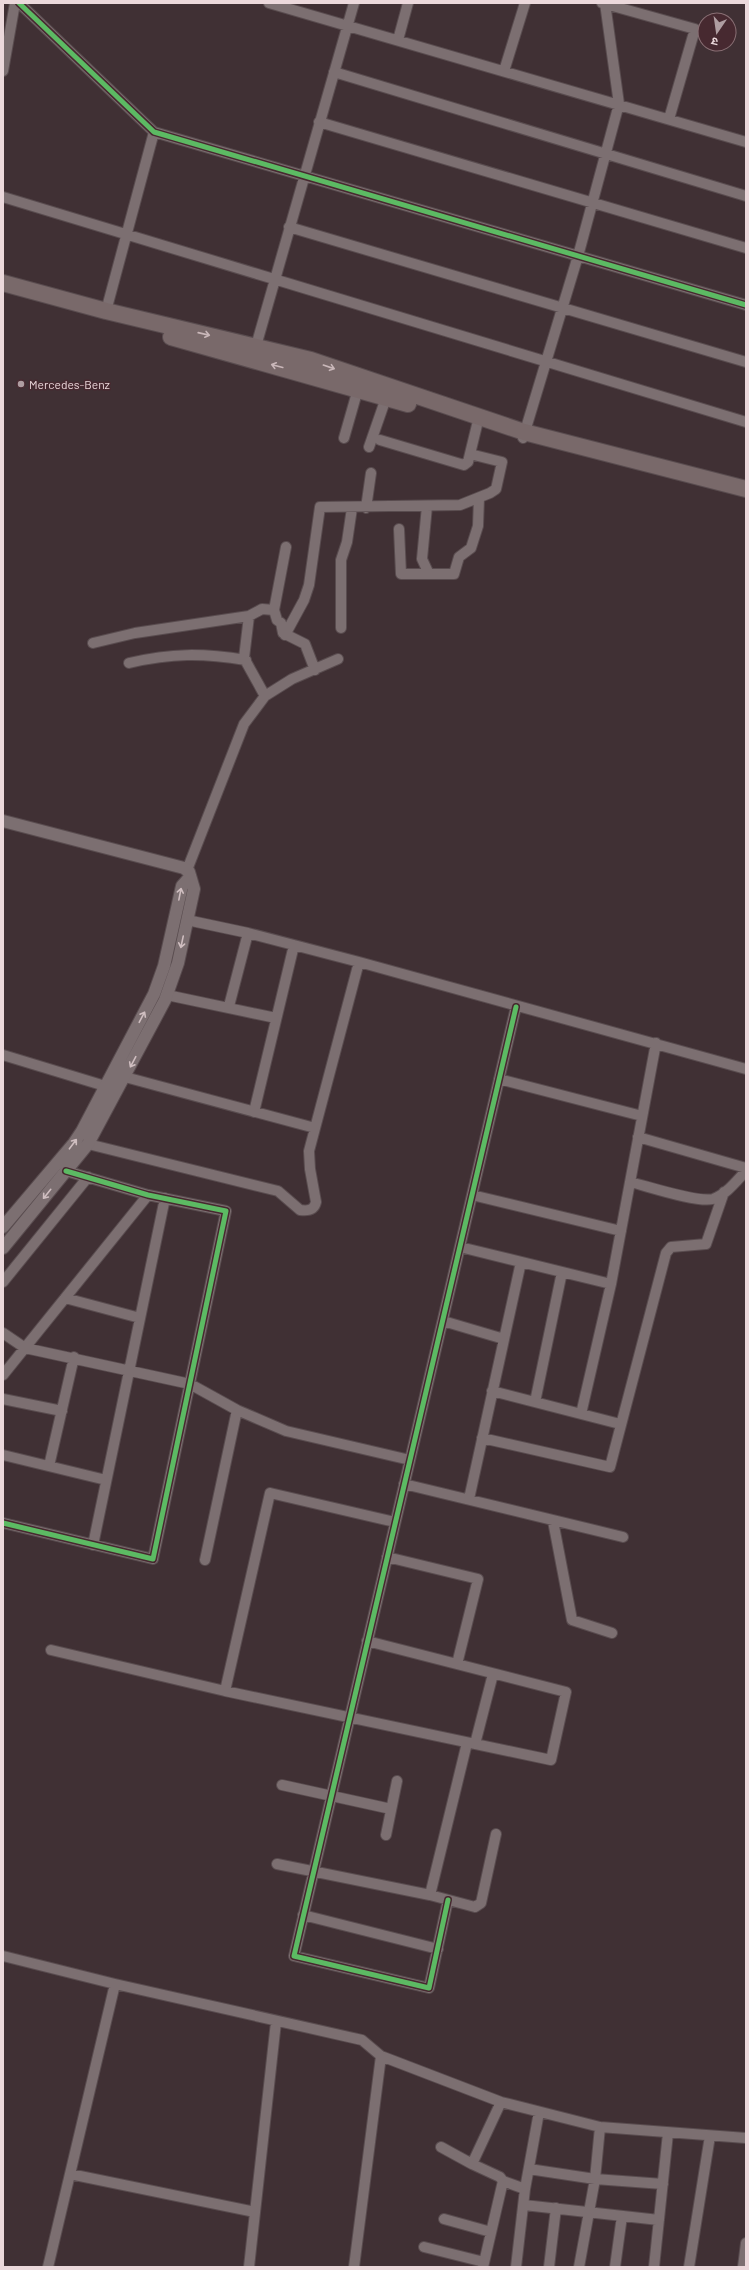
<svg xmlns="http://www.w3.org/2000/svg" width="749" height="2270" viewBox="0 0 749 2270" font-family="Barlow,'Noto Sans Devanagari',sans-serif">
<rect width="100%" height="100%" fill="#403034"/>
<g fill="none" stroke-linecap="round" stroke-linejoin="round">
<g stroke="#594c4f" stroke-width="12">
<path id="minor" d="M19 3 154 132 746 305
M269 3 746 142
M602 3 695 29 669 119
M398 40 408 3
M3 71 15 3
M504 71 525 3
M334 72 746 196
M319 122 746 248
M3 197 746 422
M289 227 746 362
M106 311 154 132
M256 346 354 3
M344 438 358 389
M523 438 578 256 619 104 605 3
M380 440 464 465 468 462 477 425
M369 447 386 398
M427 506 422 559 429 574
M366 508 371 473
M399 529 401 574H454L459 557 471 548 478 526 479 498
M274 610 277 620 281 623 283 633 305 644 315 670
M249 616 244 658 265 696
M341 628V560L347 542 352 508
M285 635 304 600 309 585 320 507 460 505 490 493 496 489 502 462 470 454
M93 643 135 633 249 616 262 609 274 610 286 547
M129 663C172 653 202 653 246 660
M187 870 244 724 265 696 292 679 338 659
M187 920 248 933 359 962 746 1069
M167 995 276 1018
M229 1006 248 933
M3 1055 105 1086
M125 1077 315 1128
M499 1079 642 1116
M254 1112 294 945
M638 1137 746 1168
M88 1144 278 1191 300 1210C307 1211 314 1211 316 1202L310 1169 309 1151 359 962
M630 1182C647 1186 697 1203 713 1199 726 1195 737 1180 746 1171
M472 1195 621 1231
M460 1247 611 1284
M3 1282 88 1177
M65 1298 140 1318
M443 1321 504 1339
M3 1333 25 1348 190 1384 237 1410 286 1431 410 1460
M3 1375 148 1195
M492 1391 620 1424
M3 1399 62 1411
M535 1402 562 1272
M581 1414 611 1284 656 1043
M482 1438 610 1467 666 1253 671 1247 706 1244 724 1192
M3 1455 106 1480
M49 1466 74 1357
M404 1484 623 1537
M469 1499 521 1262
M553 1521 572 1620 612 1633
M3 1523 153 1559 226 1211 148 1195 66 1171
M93 1545 165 1198
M387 1557 478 1579 457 1664
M205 1560 237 1410
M51 1650 225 1691 551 1760 566 1692 367 1641
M225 1691 270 1493 395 1522
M475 1744 493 1674
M282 1785 391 1809
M386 1835 397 1781
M277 1864 430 1895 475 1907 481 1903 496 1834
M430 1895 467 1743
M448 1900 429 1988 294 1956 516 1007
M303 1915 438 1949
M3 1956 115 1984 362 2040 381 2056 501 2102 600 2127 746 2138
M441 2147 472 2164 501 2102
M472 2164 500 2177 503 2181 483 2267
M529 2169 595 2179 663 2184
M70 2174 255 2212
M503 2181 525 2189
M524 2205 659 2220
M444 2219 491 2232
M424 2247 484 2262
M48 2267 115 1984
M249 2267 276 2022
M354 2267 381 2056
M516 2267 525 2189 539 2112
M549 2267 556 2208
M579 2267 595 2179 600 2127
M615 2267 622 2216
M654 2267 668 2133
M689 2267 710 2136
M743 2267 746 2243"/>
</g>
<g stroke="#594c4f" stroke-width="14">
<path id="tertiary" d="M3 821 184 868 189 872 194 889 178 963 165 1000 88 1144 3 1248
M3 1227 74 1143 82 1131 154 994 164 966 182 886 190 877"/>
</g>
<g stroke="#594c4f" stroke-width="18">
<path id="primary" d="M3 283 106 311 311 360 524 432 746 489
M171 337 408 404"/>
</g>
<use href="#minor" stroke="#7c6f71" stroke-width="10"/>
<use href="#tertiary" stroke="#7c6f71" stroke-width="12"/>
<use href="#primary" stroke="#79696a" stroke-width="16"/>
<g stroke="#472930" stroke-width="8">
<path id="cycleway" d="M19 3 154 132 746 305
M3 1523 153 1559 226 1211 148 1195 66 1171
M448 1900 429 1988 294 1956 516 1007"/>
</g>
<use href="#cycleway" stroke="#5cba63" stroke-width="5"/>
</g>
<defs><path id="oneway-shaft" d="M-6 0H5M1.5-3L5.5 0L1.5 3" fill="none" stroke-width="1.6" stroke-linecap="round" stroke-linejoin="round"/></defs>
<g stroke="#c9b7b9">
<use href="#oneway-shaft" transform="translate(204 334) rotate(13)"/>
<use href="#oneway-shaft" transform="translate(277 366) rotate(-165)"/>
<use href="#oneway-shaft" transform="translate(329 367) rotate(19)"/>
</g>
<g stroke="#cfbec0">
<use href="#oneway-shaft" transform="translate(180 894) rotate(-79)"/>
<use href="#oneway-shaft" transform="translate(182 942) rotate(102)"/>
<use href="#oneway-shaft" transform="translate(142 1017) rotate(-62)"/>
<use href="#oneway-shaft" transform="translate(133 1062) rotate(118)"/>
<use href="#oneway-shaft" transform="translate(73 1144) rotate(-53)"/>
<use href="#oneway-shaft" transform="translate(47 1194) rotate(129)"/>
</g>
<circle fill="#af9da1" stroke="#472930" stroke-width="1.5" cx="21" cy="384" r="4"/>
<g text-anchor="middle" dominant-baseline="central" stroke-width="3" stroke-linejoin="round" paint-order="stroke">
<g font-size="12" fill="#ebd8db" stroke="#472930" text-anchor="start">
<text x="29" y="384">Mercedes-Benz</text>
</g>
</g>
<rect width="749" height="2270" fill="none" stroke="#ebd8db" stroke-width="8"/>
<g transform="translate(717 32) rotate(193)"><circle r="19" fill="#472930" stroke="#896f74"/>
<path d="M0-3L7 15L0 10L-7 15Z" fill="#af9da1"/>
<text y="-6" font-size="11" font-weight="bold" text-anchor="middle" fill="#ebd8db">उ</text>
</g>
</svg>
